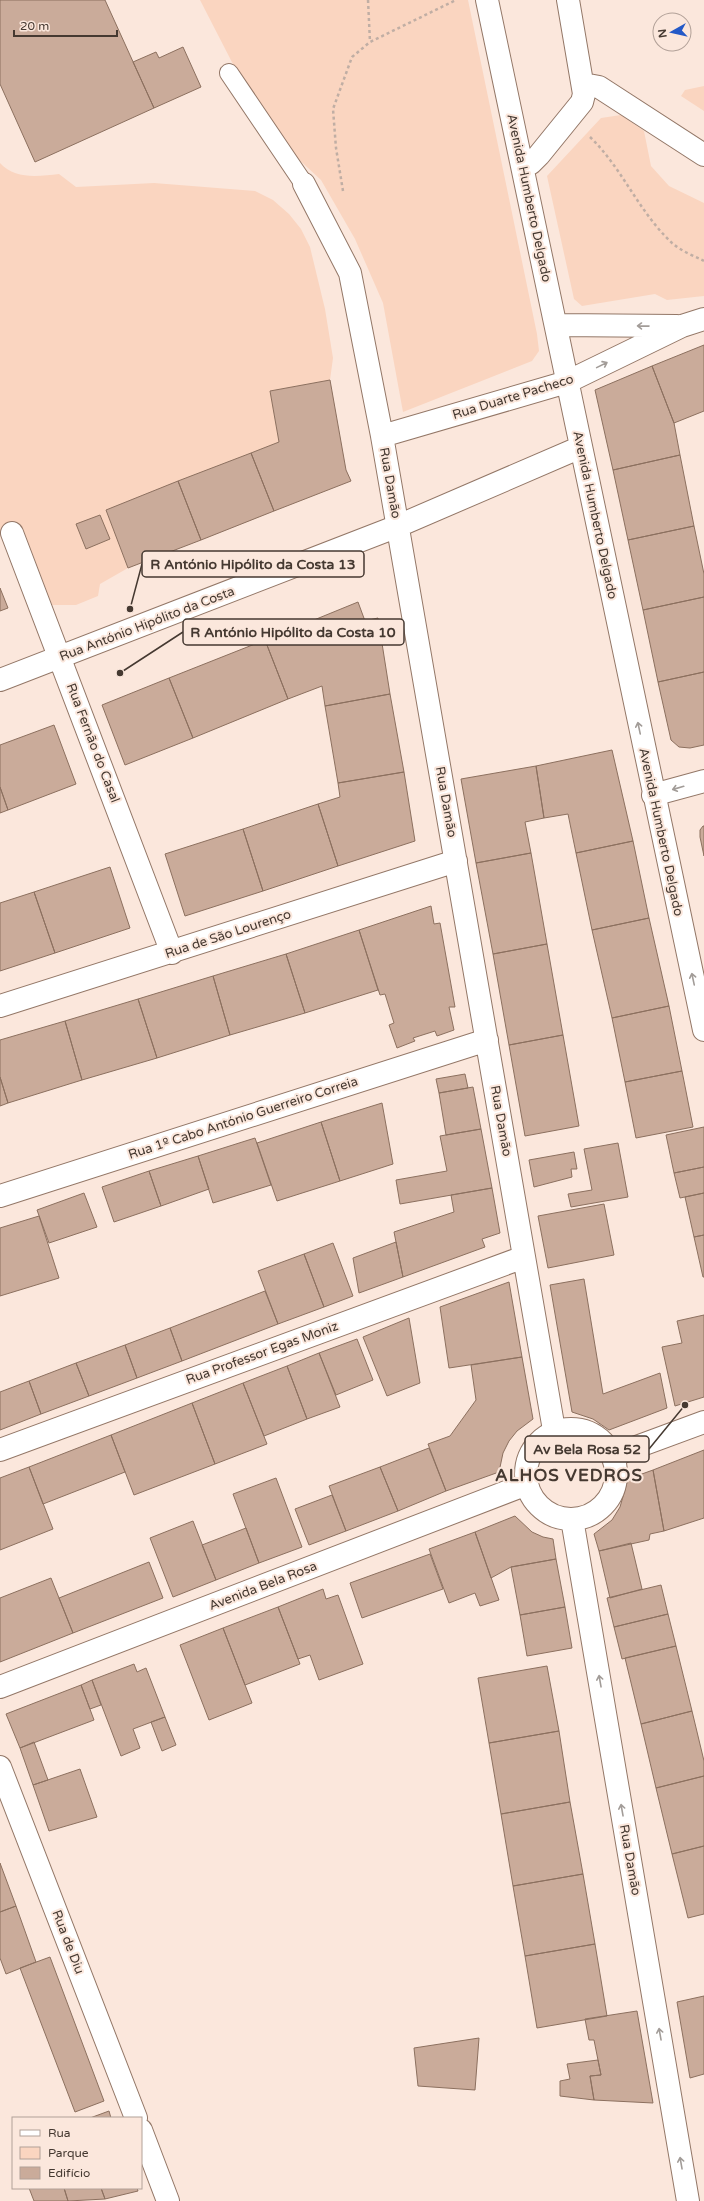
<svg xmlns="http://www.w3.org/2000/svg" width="704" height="2201" viewBox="0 0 704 2201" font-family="'Varela Round',sans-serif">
<rect width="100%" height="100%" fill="#fbe7dc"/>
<path fill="#fad5c0" d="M200 0H468L537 334 539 351 532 361 403 412 383 303 355 239 321 180 294 155 236 70Z
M704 86V111L681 96 685 90Z
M621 115 644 131 651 166 669 186 704 203V296L667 300 655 294 582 306 574 299 547 176 601 118Z
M0 163C15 180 39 176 59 174L76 187 154 183 255 191 273 200 289 214 301 229 310 247 325 309 333 358 330 380 270 391 279 442 106 510 128 568 100 584 98 596 76 605H52L23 529C15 525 7 526 0 532Z"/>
<path fill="#caab9a" stroke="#8c705f" d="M0 0H105L154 108 35 162 0 84Z
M183 47 201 87 154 108 133 62 156 52 159 58Z
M704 345V411L674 423 652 366Z
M652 366 674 423 680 455 613 470 595 390Z
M330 380 346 470 351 481 274 511 251 453 279 442 270 391Z
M251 453 274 511 201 540 178 481Z
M680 455 694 526 628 540 613 470Z
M178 481 201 540 128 568 106 510Z
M100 515 110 539 86 549 76 524Z
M694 526 704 574V597L643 610 628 540Z
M0 588 8 608 0 611Z
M704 597V672L658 682 643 610Z
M358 602 365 621 378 618 390 694 325 706 322 686 288 699 265 640Z
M265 640 288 699 193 738 169 678Z
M704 672V745L690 748 679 747 671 740 658 682Z
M169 678 193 738 125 765 102 705Z
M390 694 404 772 338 783 325 706Z
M54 725 76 784 8 810 0 787V745Z
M612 750 633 841 576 853 568 814 544 818 536 766Z
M536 766 544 818 525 822 531 853 476 863 461 779Z
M404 772 415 841 338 866 318 804 340 797 338 783Z
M0 787 8 810 0 813Z
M318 804 338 866 263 891 243 829Z
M703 826H704V856L700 837V830Z
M243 829 263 891 185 916 165 854Z
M633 841 649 918 592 930 576 853Z
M531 853 547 944 493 954 476 863Z
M110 867 130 928 55 953 34 892Z
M34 892 55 953 0 971V903Z
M431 906 434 924 440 923 455 1007H449L454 1030 437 1036 435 1031 413 1038 415 1041 397 1048 389 1025 394 1023 385 994 380 995 359 930Z
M649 918 669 1006 612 1018 592 930Z
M359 930 378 990 305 1013 286 954Z
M547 944 563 1035 509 1045 493 954Z
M286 954 305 1013 230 1035 213 976Z
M213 976 230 1035 157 1058 138 999Z
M138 999 157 1058 82 1080 65 1021Z
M669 1006 682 1071 625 1082 612 1018Z
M65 1021 82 1080 8 1103 0 1077V1040Z
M563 1035 579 1126 525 1136 509 1045Z
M682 1071 693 1127 636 1138 625 1082Z
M465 1074 468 1088 439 1093 436 1079Z
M0 1077 8 1103 0 1106Z
M473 1087 481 1129 446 1135 439 1093Z
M382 1103 393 1164 340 1181 321 1122Z
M321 1122 340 1181 277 1201 257 1143Z
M704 1127V1167L674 1173 666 1135Z
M481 1129 492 1188 400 1204 396 1180 447 1171 440 1136Z
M255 1138 271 1185 213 1203 198 1156Z
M618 1143 628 1197 571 1207 568 1194 592 1190 584 1149Z
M574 1152 577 1169H571L572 1177 534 1187 529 1160Z
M198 1156 209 1189 161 1206 149 1171Z
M704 1167V1193L680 1198 674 1173Z
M149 1171 161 1206 114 1222 102 1187Z
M492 1188 500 1233 482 1239 485 1247 403 1277 394 1232 454 1212 451 1195Z
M84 1193 97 1227 49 1243 37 1210Z
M704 1193V1235L694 1237 685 1197Z
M604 1204 614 1255 548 1268 538 1216Z
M39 1216 59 1278 0 1296V1228Z
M704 1235V1277H703L694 1237Z
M396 1242 403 1277 359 1293 353 1258Z
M333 1243 353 1296 324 1307 304 1254Z
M304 1254 324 1307 278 1324 258 1271Z
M584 1279 603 1394 660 1373 667 1408 609 1430 593 1419 572 1412 550 1285Z
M509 1282 522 1357 449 1368 440 1307Z
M265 1291 278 1324 182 1361 170 1328Z
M704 1315V1397L675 1406 662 1347 682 1343 677 1321Z
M409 1318 420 1383 387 1396 363 1337Z
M170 1328 182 1361 137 1378 125 1345Z
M357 1339 373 1380 336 1395 319 1353Z
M125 1345 137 1378 89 1396 76 1363Z
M319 1353 340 1407 307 1419 287 1366Z
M522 1357 533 1419 517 1431 509 1441 503 1453 499 1472 446 1491 428 1444 450 1436 476 1400 471 1365Z
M76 1363 89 1396 41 1414 29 1381Z
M287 1366 307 1419 264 1436 243 1383Z
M29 1381 41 1414 0 1430V1392Z
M243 1383 267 1444 215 1464 192 1403Z
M192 1403 215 1464 134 1495 111 1435Z
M111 1435 125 1472 43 1504 29 1467Z
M429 1448 446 1491 398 1511 380 1467Z
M704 1450V1518L664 1531 653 1470Z
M29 1467 53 1529 0 1550V1478Z
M380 1467 398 1511 346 1531 329 1486Z
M653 1470 664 1531 650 1534 649 1540 599 1551 594 1534 612 1520 620 1507 628 1479Z
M276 1478 302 1547 259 1563 233 1494Z
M332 1495 346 1531 309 1545 295 1509Z
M515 1516 532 1532 543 1537 553 1539 556 1559 511 1567 491 1578 475 1532Z
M193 1521 216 1580 173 1597 150 1538Z
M246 1528 259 1563 216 1580 202 1545Z
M475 1532 499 1600 480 1606 475 1593 449 1603 429 1549Z
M631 1543 642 1589 610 1598 599 1551Z
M430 1554 443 1589 362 1618 350 1583Z
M556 1559 565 1607 520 1615 511 1567Z
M149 1562 163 1598 73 1633 59 1598Z
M51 1578 73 1633 0 1662V1598Z
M661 1585 668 1614 614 1627 607 1598Z
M323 1589 326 1599 338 1595 363 1664 319 1680 310 1655 298 1659 278 1607Z
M278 1607 300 1664 245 1685 223 1628Z
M565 1607 572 1648 527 1656 520 1615Z
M668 1614 676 1646 622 1659 614 1627Z
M223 1628 252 1703 209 1720 180 1645Z
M676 1646 692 1711 641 1724 625 1658Z
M134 1664 137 1672 146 1668 165 1717 133 1729 140 1748 121 1756 92 1680Z
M547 1666 559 1731 489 1743 478 1678Z
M92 1680 101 1705 90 1709 81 1685Z
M81 1685 94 1720 20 1748 6 1714Z
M692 1711 704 1761V1776L656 1788 641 1724Z
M165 1717 176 1745 162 1751 151 1722Z
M559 1731 570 1802 501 1814 489 1743Z
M34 1742 48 1780 33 1785 20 1748Z
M80 1769 97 1817 49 1831 33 1785Z
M704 1776V1846L672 1854 656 1788Z
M570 1802 583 1874 513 1886 501 1814Z
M704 1846V1914L688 1918 672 1854Z
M0 1863 16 1906 0 1912Z
M583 1874 595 1944 525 1956 513 1886Z
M16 1906 36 1962 6 1974 0 1958V1912Z
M595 1944 607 2016 537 2028 525 1956Z
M50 1957 104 2101 75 2112 20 1968Z
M704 1996V2074L690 2078 677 2002Z
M637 2011 653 2103 594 2100 590 2076 601 2075 594 2040H589L585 2019Z
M479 2038 475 2090 418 2086 414 2048Z
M598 2060 601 2075 590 2076 594 2100 560 2096V2081L570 2079 567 2064Z
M109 2111 111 2118H90Z
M29 2188H64L68 2201H34Z
M64 2188H101L105 2199 68 2201Z
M101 2188H137L138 2191 105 2199Z"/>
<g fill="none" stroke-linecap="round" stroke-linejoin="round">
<g stroke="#937767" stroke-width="20">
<path id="service" d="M229 73 304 184"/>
</g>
<g stroke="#937767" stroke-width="24">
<path id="minor" d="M487 0C560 343 629 687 704 1030
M583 84 599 87 704 155
M523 168 531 163 539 155 582 102 584 94 568 0
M304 184 350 273 382 436 554 1430
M556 325 677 326
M382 436 567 382 682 326 704 319
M12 533 172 953
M0 680 398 526 581 447
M653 795 704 781
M0 1006 456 861
M0 1196 487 1040
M526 1474a45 45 0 1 1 90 0a45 45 0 1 1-90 0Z
M0 1450 524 1257
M612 1456 704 1422
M572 1519 688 2201
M0 1687 527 1484
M0 1767 136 2118
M141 2130 168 2201"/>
</g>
<path stroke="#c0aea4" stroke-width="2.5" stroke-dasharray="3 3" stroke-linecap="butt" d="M368 0 370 42
M590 137C623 169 638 211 672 243 681 251 694 256 704 261
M343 191 336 148 333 109 352 57 370 42 456 0"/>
<use href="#service" stroke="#fff" stroke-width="18"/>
<use href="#minor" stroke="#fff" stroke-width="22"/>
</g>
<defs><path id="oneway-shaft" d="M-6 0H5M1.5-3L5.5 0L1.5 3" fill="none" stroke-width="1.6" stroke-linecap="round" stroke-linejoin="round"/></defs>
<g stroke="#a29c98">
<use href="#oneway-shaft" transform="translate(643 326) rotate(-179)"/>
<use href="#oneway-shaft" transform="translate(602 365) rotate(-26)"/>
<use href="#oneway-shaft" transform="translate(639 728) rotate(-102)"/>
<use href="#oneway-shaft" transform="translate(678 788) rotate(164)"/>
<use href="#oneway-shaft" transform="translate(693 979) rotate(-102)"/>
<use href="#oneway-shaft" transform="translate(600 1681) rotate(-100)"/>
<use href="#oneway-shaft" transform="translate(622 1810) rotate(-100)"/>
<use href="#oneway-shaft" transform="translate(660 2034) rotate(-100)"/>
<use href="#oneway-shaft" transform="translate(681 2163) rotate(-100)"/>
</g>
<g text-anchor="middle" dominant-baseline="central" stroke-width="4" stroke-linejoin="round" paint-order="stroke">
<g font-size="13" fill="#453931" stroke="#fbe7dc">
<text transform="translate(529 198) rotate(78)">Avenida Humberto Delgado</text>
<text transform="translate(513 397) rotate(-17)">Rua Duarte Pacheco</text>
<text transform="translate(390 483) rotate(80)">Rua Damão</text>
<text transform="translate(595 515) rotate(78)">Avenida Humberto Delgado</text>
<text transform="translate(147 624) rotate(-21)">Rua António Hipólito da Costa</text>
<text transform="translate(93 743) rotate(69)">Rua Fernão do Casal</text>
<text transform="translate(446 802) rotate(80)">Rua Damão</text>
<text transform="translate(661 832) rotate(78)">Avenida Humberto Delgado</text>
<text transform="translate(228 934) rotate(-18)">Rua de São Lourenço</text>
<text transform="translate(243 1118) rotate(-18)">Rua 1º Cabo António Guerreiro Correia</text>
<text transform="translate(501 1121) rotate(80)">Rua Damão</text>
<text transform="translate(262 1353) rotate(-20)">Rua Professor Egas Moniz</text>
<text transform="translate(263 1586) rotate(-21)">Avenida Bela Rosa</text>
<text transform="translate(630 1860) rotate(80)">Rua Damão</text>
<text transform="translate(68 1942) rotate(69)">Rua de Diu</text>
</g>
<g font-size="17" font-weight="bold" letter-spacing="1" fill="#453931" stroke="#fbe7dc">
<text x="569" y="1475">ALHOS VEDROS</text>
</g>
</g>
<path fill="none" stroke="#453931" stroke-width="1.5" d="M130 609L142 564M120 673L183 632M685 1405L649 1449"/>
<g fill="#453931" stroke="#fbe7dc" stroke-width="1.5">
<circle cx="130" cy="609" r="4"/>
<circle cx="120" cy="673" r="4"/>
<circle cx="685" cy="1405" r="4"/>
</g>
<g fill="#fbe7dc" stroke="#453931" stroke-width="1.5">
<rect x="142" y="551" width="222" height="26" rx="4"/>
<rect x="183" y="619" width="221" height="26" rx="4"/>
<rect x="525" y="1436" width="124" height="26" rx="4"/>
</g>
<g font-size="14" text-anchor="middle" font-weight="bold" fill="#453931">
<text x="253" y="569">R António Hipólito da Costa 13</text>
<text x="293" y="637">R António Hipólito da Costa 10</text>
<text x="587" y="1454">Av Bela Rosa 52</text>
</g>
<rect x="12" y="2117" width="130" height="72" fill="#fbe7dc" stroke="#b2a198"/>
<rect x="20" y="2130" width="20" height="6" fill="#ffffff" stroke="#b2a198"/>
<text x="48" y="2137" font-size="12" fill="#453931">Rua</text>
<rect x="20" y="2147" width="20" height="12" fill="#fad5c0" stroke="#b2a198"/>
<text x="48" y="2157" font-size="12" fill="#453931">Parque</text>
<rect x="20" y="2167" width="20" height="12" fill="#caab9a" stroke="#b2a198"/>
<text x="48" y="2177" font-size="12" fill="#453931">Edifício</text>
<g transform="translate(672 32) rotate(262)"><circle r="19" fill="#fbe7dc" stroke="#b2a198"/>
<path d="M0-3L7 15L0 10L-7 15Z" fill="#2459c7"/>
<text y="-6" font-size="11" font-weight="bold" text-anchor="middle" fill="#453931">N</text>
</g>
<path d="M14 30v6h103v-6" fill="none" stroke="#453931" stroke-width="2"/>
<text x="20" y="30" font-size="12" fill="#453931" stroke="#fbe7dc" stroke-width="3" paint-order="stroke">20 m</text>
</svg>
